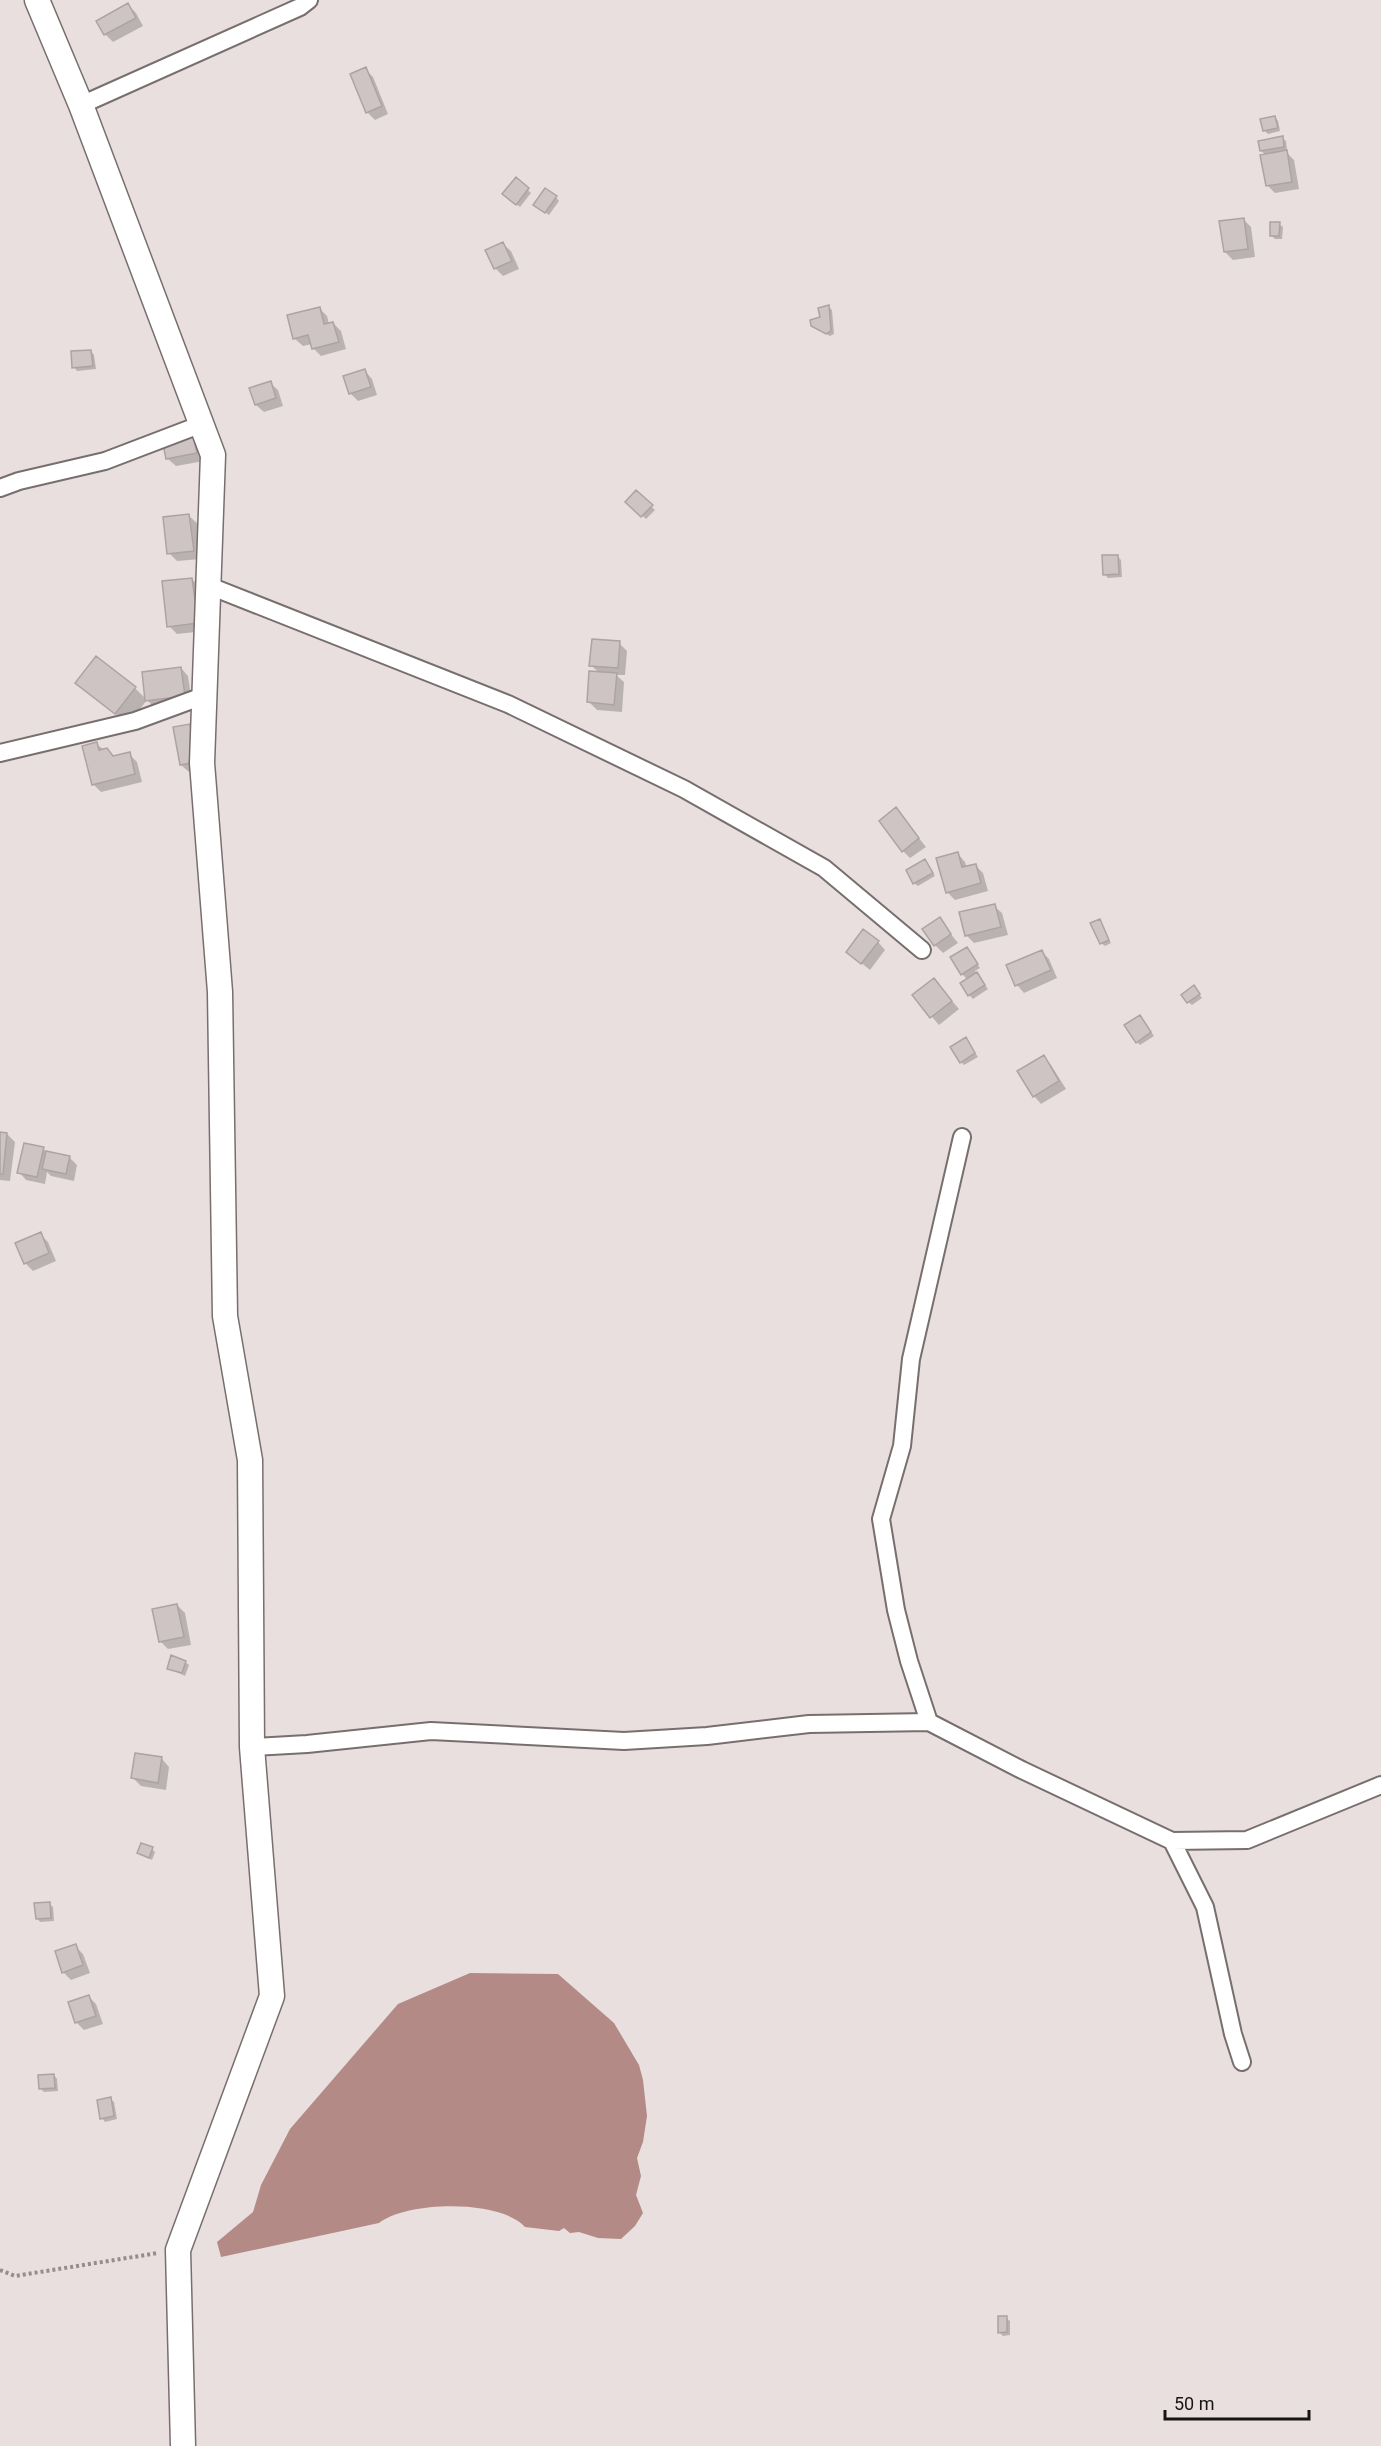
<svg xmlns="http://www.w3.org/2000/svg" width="1381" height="2446" viewBox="0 0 1381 2446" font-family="Roboto,sans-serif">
<rect width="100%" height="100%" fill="#e9dfde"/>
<path fill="#b48a86" d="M470 1973 558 1974 614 2023 639 2065 643 2080 647 2116 643 2142 637 2158 641 2176 636 2195 643 2213 635 2226 621 2239 598 2238 579 2232 570 2233 564 2228 559 2231 525 2227C500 2199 407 2201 379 2223L221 2257 217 2242 253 2212 261 2185 290 2129 398 2004Z"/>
<path fill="#0003" d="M128 5 136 13 143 26 113 42 105 34Z
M365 69 373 77 388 114 375 120 367 112Z
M1275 117 1278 121 1280 131 1268 134 1264 130Z
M1282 138 1286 141 1287 150 1285 151 1294 160 1299 189 1275 193 1267 185 1266 155 1261 151Z
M516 179 531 193 520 207 508 197Z
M556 197 559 201 549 215 539 208Z
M1243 219 1251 227 1255 257 1233 260 1225 252Z
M1279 224 1283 227 1282 239H1275L1271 235Z
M503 244 511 251 519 269 503 276 495 268Z
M829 307 832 310 834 334 830 336 817 329Z
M319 308 327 316 329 324 333 323 341 331 346 349 321 356 313 348 312 344 303 346 295 339 289 316Z
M91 351 94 355 96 369 77 371 74 367Z
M365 371 372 379 377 395 358 401 350 393Z
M270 383 278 390 283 406 264 412 256 405 251 389Z
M193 439 201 447 204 461 176 466 168 459Z
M636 492 655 510 646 519 627 502Z
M189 516 197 523 201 559 177 561 169 553Z
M1117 556 1121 560 1122 577 1108 578 1104 574Z
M192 579 200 587 205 631 177 634 169 626Z
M619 643 627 651 625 675H616L624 682 622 712 597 710 589 702 599 673 591 665Z
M181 668 188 676 192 703 155 708 147 700 128 724 77 682 135 688 147 700Z
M189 726 197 734 203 770 189 772 181 765Z
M96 744 114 757 129 754 137 762 142 782 101 792 93 784Z
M896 809 926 847 910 858 903 851Z
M958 854 965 862 967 868 975 865 983 873 988 891 955 900 947 892Z
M925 861 935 876 918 886 914 883Z
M994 906 1002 913 1008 935 974 943 966 935Z
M939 919 958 943 943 953 935 945Z
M1099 921 1111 943 1105 946 1101 943Z
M878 942 885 950 870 970 848 952Z
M967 949 980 968 975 971 988 989 973 999 969 995 967 979 962 974Z
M1041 951 1049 959 1057 978 1024 993 1017 985Z
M934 980 959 1009 939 1025 914 996Z
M1197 991 1202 998 1192 1005 1188 1002Z
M1143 1020 1154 1036 1140 1045 1137 1042Z
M966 1039 978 1057 964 1065 961 1062Z
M1044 1057 1051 1065 1066 1089 1041 1104 1034 1096Z
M0 1134H7L15 1142 10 1181 0 1180Z
M43 1149 47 1152 70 1158 77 1165 74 1181 51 1176 47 1172 45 1184 26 1180 19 1172Z
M40 1234 48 1242 56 1261 33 1271 25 1263Z
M177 1605 185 1613 191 1645 168 1649 160 1641Z
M185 1662 189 1665 185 1676 168 1668Z
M162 1759 169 1767 166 1790 141 1786 133 1778Z
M152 1849 155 1852 152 1860 138 1853Z
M49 1904 53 1907 54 1921 40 1922 37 1918Z
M75 1946 83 1954 90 1973 71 1980 63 1972Z
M88 1996 96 2004 103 2024 84 2030 76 2022Z
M54 2075 57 2079 58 2091 44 2092 41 2089Z
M110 2099 114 2102 117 2119 105 2122 102 2118Z
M1006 2318 1010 2321V2335L1003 2336 999 2332Z"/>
<path fill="#cec4c3" stroke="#ada3a2" stroke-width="1.5" d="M128 3 136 18 104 35 96 21Z
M366 67 382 106 366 113 350 74Z
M1275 116 1278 128 1263 131 1260 119Z
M1283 136 1284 147 1260 151 1258 141Z
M1287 150 1292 182 1266 186 1260 155Z
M516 177 529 188 516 205 502 194Z
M545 188 557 196 545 213 533 205Z
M1244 218 1248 249 1224 252 1219 221Z
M1270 222H1280L1279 236H1270Z
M503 242 512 261 494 269 485 250Z
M829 305 831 331 826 334 811 326 810 320 820 317 818 308Z
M320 307 324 324 333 322 339 342 312 349 308 335 293 339 287 315Z
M91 350 93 366 72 368 71 351Z
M365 369 371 387 349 394 343 376Z
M271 381 276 398 255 405 249 388Z
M193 437 197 453 166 459 163 444Z
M636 490 653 505 641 517 625 502Z
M189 514 194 551 167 554 163 517Z
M1102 555H1118L1119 574 1103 575Z
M192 578 198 623 167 627 162 581Z
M592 639 620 641 618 668 589 666Z
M96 656 136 687 115 714 75 683Z
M181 667 185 696 145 701 142 672Z
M589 671 617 673 614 705 587 702Z
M190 724 196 762 180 765 173 727Z
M97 742 99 750 107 748 113 756 130 752 135 774 92 785 82 746Z
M896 807 919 838 902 852 879 821Z
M958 852 962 867 976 864 981 883 946 893 936 858Z
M925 859 933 873 913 884 906 870Z
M995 904 1001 927 965 936 959 912Z
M940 917 951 934 934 946 922 929Z
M1100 919 1109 940 1100 944 1090 923Z
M863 929 879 941 861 964 846 952Z
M967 947 978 964 961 975 950 957Z
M1042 950 1051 970 1015 986 1006 965Z
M977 972 985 985 968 996 960 983Z
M934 978 952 1001 930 1018 912 995Z
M1194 985 1200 994 1187 1003 1181 995Z
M1140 1015 1151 1032 1136 1043 1124 1025Z
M966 1037 975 1053 960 1063 950 1047Z
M1044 1055 1059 1081 1033 1097 1017 1071Z
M0 1132 7 1133 3 1174H0Z
M24 1143 44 1147 37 1177 17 1173Z
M46 1151 70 1156 66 1174 42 1169Z
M41 1232 49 1253 24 1264 15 1243Z
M177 1604 184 1637 159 1642 152 1609Z
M171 1655 186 1661 182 1673 167 1669Z
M135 1753 162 1757 158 1783 131 1778Z
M141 1843 153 1847 149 1858 137 1853Z
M50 1902 51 1918 36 1919 34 1903Z
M76 1944 83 1965 62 1973 55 1951Z
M89 1995 96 2016 75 2023 68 2002Z
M54 2074 55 2088 39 2089 38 2075Z
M111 2097 114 2116 100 2119 97 2100Z
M998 2316H1007V2332L998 2333Z"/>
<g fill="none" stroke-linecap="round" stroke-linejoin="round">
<g stroke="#776f6e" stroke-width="20">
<path id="street" d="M81 105 300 7 309 0
M0 488 19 481 105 461 202 424
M207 585 508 704 684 789 824 868 922 950
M0 753 135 721 203 696
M929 1722 909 1661 896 1610 881 1519 902 1446 911 1359 962 1137
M252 1747 307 1744 431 1731 624 1741 707 1736 809 1724 929 1722 1022 1770 1172 1841 1205 1907 1233 2034 1242 2062
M1172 1841 1247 1840 1381 1785"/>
</g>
<g stroke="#776f6e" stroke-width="27">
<path id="secondary" d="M37 0 81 105 213 455 202 763 220 992 225 1316 250 1460 252 1747 272 1996 178 2250 183 2446"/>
</g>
<path stroke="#958d8c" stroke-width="4" stroke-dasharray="3 3" stroke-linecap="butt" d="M0 2270 15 2276 158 2253"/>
<use href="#street" stroke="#fff" stroke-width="16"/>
<use href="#secondary" stroke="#fff" stroke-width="24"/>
</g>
<path d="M1165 2410v9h144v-9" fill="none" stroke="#181414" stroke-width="3"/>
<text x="1174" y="2410" font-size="18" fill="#181414" stroke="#e9dfde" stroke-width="4.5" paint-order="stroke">50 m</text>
</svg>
